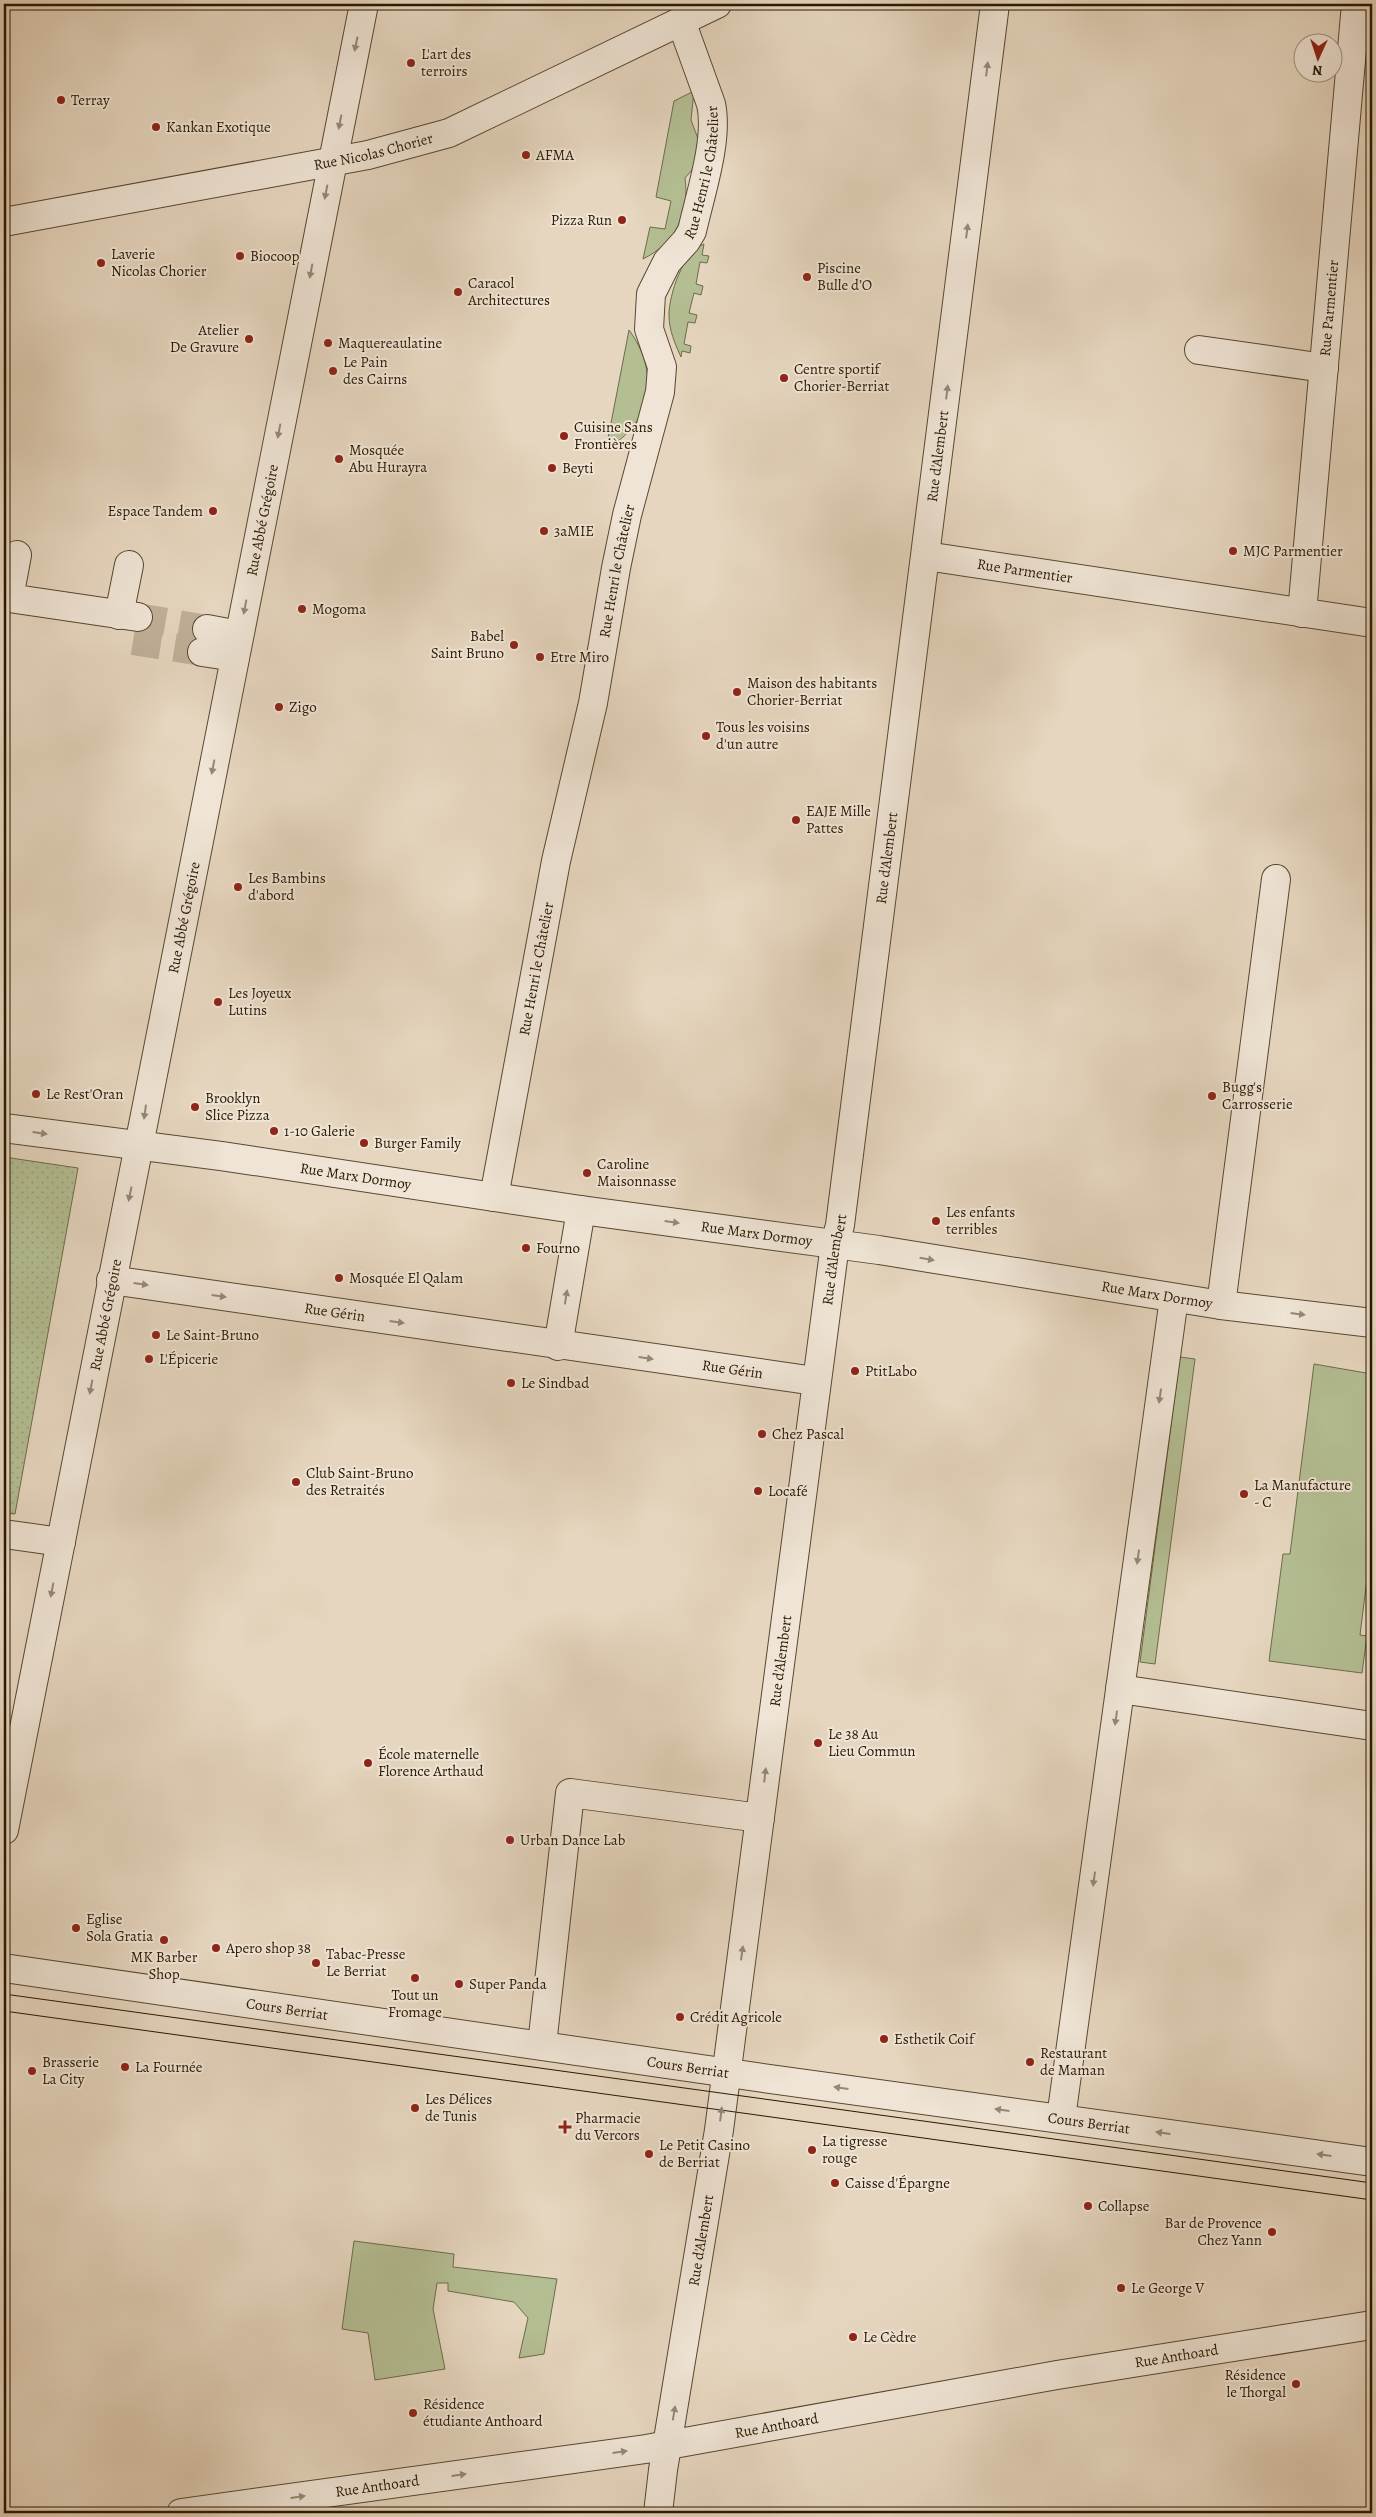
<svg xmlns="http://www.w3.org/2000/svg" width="1376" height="2517" viewBox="0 0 1376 2517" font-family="Alegreya,serif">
<defs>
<pattern id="park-dots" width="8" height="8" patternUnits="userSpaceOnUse" patternTransform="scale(1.25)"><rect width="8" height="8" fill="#b4be93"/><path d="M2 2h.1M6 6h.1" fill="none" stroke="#9ba37d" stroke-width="1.8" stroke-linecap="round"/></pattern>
</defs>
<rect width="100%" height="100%" fill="#e6d6bf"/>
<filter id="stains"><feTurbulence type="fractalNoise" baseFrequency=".004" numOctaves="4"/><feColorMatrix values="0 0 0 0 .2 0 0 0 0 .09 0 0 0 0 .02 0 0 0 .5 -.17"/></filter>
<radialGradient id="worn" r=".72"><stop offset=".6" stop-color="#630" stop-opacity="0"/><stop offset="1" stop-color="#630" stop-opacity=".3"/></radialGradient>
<path fill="#b4be93" stroke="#6e6b4a" d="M694 91 691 120 700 144 698 158 692 170 685 178C690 215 675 243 643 259L650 227 665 229 671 201 656 197 674 101Z
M704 244 702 255 709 256 707 263 700 262 696 284 703 286 701 295 694 293 689 313 697 315 695 323 688 322 684 344 691 346 690 353 682 351 681 357C675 344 669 330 669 315 669 295 683 251 704 244Z
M629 330C660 372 653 423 606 449Z
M1180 1357 1195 1359 1155 1664 1140 1662Z
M1314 1364 1372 1374V1443L1367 1485 1372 1486V1539L1360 1635 1367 1636 1362 1673 1269 1661 1283 1554H1290Z
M354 2241 454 2254 453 2267 557 2279 544 2354 519 2358 528 2318 514 2302 448 2291V2283H437L433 2309 445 2369 375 2380 368 2333 342 2329Z"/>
<path fill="url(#park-dots)" stroke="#6e6b4a" d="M4 1157 78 1168 15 1514 4 1513Z"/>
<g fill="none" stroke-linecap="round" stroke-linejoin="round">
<path stroke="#c0b099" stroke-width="28" stroke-dasharray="28 14" stroke-linecap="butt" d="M138 617 207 629
M133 641 202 652"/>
<g stroke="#584830" stroke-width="30">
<g id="minor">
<path id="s1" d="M4 222 368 155 449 133 717 4"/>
<path d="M1199 350 1324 368"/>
<path d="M17 555 9 598 138 617"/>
<path id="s2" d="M926 556 1372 623"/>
<path id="s3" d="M1302 613 1356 4"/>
<path d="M119 615 129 565"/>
<path d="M207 629 239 635"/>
<path d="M202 652 235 657"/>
<path id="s4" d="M4 1128 221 1156 581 1210 879 1250 1221 1305 1372 1323"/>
<path id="s5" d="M494 1197 556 861 593 703 616 568 627 515 660 392 662 367 649 329 651 294 667 262 686 241 692 231C700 195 719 139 711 104L681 21"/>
<path id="s6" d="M111 1280 815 1381"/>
<path d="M1221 1305 1276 879"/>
<path d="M558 1346 581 1210"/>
<path d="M4 1534 61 1542"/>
<path d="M1120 1689 1372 1726"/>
<path id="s7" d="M4 1830 364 4"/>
<path id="s8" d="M4 1968 763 2078 1372 2162"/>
<path d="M542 2045 570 1793 760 1818"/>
<path d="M1061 2118 1174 1298"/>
<path id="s9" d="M181 2513 646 2449 1057 2375 1372 2325"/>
<path id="s10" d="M658 2513 663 2470 719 2130 835 1244 840 1225 995 4"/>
</g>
</g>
<use href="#minor" stroke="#efe4d5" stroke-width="28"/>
<path stroke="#291800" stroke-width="1" d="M4 1994 1372 2183
M4 2011 1372 2200"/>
</g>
<defs><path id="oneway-solid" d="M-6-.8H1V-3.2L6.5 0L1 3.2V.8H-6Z" transform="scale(1.25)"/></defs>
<g fill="#968875">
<use href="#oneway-solid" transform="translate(356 44) rotate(102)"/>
<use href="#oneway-solid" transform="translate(987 69) rotate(-83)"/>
<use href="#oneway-solid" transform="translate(340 122) rotate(101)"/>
<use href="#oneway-solid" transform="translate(326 192) rotate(101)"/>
<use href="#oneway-solid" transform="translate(967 231) rotate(-83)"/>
<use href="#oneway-solid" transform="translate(311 271) rotate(101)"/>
<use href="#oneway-solid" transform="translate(947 392) rotate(-83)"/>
<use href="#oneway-solid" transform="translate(279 431) rotate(101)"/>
<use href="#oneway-solid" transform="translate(245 607) rotate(101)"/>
<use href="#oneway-solid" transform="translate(213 767) rotate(101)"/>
<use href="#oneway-solid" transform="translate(145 1112) rotate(98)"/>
<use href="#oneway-solid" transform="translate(40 1133) rotate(8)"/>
<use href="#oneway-solid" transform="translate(130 1194) rotate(102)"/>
<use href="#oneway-solid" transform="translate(672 1222) rotate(8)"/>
<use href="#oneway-solid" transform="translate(927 1259) rotate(10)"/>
<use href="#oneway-solid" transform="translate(141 1284) rotate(8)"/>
<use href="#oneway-solid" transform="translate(219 1296) rotate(8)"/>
<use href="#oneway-solid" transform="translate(566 1297) rotate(-81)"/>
<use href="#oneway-solid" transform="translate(1298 1314) rotate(7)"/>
<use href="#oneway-solid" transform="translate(397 1322) rotate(8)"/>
<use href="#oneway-solid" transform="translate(646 1358) rotate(8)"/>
<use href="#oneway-solid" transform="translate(91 1387) rotate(101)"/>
<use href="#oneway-solid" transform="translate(1160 1396) rotate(98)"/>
<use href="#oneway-solid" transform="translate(1138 1557) rotate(98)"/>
<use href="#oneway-solid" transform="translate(52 1590) rotate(101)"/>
<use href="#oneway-solid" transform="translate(1116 1718) rotate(98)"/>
<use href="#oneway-solid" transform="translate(765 1775) rotate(-83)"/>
<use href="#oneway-solid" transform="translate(1094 1879) rotate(98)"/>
<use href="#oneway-solid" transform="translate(742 1953) rotate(-82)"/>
<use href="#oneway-solid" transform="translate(841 2088) rotate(-172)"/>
<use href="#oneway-solid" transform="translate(1002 2110) rotate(-172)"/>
<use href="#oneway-solid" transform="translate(721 2114) rotate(-83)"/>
<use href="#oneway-solid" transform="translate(1163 2133) rotate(-172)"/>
<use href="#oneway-solid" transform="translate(1324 2155) rotate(-172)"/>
<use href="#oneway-solid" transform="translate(674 2413) rotate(-81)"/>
<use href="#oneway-solid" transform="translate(620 2452) rotate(-8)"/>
<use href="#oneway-solid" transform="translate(459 2475) rotate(-8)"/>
<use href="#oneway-solid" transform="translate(298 2497) rotate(-8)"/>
</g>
<g fill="#8f2418" stroke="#efe4d5" stroke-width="2">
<circle cx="411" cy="63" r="5"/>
<circle cx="61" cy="100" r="5"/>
<circle cx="156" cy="127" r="5"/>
<circle cx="526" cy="155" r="5"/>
<circle cx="622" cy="220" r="5"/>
<circle cx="240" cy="256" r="5"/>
<circle cx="101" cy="263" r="5"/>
<circle cx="807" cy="277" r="5"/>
<circle cx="458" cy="292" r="5"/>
<circle cx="249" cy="339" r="5"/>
<circle cx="328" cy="343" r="5"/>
<circle cx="333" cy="371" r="5"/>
<circle cx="784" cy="378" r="5"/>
<circle cx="564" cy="436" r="5"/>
<circle cx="339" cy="459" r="5"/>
<circle cx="552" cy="468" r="5"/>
<circle cx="213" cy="511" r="5"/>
<circle cx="544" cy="531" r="5"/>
<circle cx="1233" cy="551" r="5"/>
<circle cx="302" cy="609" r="5"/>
<circle cx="514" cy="645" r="5"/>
<circle cx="540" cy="657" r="5"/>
<circle cx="737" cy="692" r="5"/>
<circle cx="279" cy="707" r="5"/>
<circle cx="706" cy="736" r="5"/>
<circle cx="796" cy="820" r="5"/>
<circle cx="238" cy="887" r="5"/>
<circle cx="218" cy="1002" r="5"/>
<circle cx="36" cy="1094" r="5"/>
<circle cx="1212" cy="1096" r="5"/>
<circle cx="195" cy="1107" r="5"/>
<circle cx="274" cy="1131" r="5"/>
<circle cx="364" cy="1143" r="5"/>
<circle cx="587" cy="1173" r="5"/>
<circle cx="936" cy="1221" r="5"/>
<circle cx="526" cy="1248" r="5"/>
<circle cx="339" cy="1278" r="5"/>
<circle cx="156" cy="1335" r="5"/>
<circle cx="149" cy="1359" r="5"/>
<circle cx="855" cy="1371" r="5"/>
<circle cx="511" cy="1383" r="5"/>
<circle cx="762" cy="1434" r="5"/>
<circle cx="296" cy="1482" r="5"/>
<circle cx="758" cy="1491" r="5"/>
<circle cx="1244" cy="1494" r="5"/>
<circle cx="818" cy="1743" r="5"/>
<circle cx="368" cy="1763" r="5"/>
<circle cx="510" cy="1840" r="5"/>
<circle cx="76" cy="1928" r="5"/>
<circle cx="164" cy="1940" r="5"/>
<circle cx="216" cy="1948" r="5"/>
<circle cx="316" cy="1963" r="5"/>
<circle cx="415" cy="1978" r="5"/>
<circle cx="459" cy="1984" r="5"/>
<circle cx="680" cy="2017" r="5"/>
<circle cx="884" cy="2039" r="5"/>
<circle cx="1030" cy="2062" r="5"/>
<circle cx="125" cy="2067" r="5"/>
<circle cx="32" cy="2071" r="5"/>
<circle cx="415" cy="2108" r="5"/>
<path d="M562.5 2119.5h5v5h5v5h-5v5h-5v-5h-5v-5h5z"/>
<circle cx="812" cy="2150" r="5"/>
<circle cx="649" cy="2154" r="5"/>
<circle cx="835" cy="2183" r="5"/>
<circle cx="1088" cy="2206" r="5"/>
<circle cx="1272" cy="2232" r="5"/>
<circle cx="1121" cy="2288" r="5"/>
<circle cx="853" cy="2337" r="5"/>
<circle cx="1296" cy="2384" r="5"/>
<circle cx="413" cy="2413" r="5"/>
</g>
<g text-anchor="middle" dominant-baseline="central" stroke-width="4" stroke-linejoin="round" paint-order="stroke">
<g font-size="15" fill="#291800" stroke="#efe4d5" text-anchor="start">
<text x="421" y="54">L'art des<tspan x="421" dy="17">terroirs</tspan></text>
<text x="71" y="100">Terray</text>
<text x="166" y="127">Kankan Exotique</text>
<text x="536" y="155">AFMA</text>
<text x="612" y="220" text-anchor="end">Pizza Run</text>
<text x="111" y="254">Laverie<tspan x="111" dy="17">Nicolas Chorier</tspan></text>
<text x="250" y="256">Biocoop</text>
<text x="817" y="268">Piscine<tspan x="817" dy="17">Bulle d’O</tspan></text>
<text x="468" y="283">Caracol<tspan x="468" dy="17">Architectures</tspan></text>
<text x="239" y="330" text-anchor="end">Atelier<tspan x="239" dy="17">De Gravure</tspan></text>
<text x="338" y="343">Maquereaulatine</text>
<text x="343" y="362">Le Pain<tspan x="343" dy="17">des Cairns</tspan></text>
<text x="794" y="369">Centre sportif<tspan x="794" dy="17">Chorier-Berriat</tspan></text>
<text x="574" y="427">Cuisine Sans<tspan x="574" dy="17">Frontières</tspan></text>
<text x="349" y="450">Mosquée<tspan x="349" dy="17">Abu Hurayra</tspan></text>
<text x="562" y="468">Beyti</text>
<text x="203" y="511" text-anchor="end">Espace Tandem</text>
<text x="554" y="531">3aMIE</text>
<text x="1243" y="551">MJC Parmentier</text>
<text x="312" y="609">Mogoma</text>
<text x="504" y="636" text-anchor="end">Babel<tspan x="504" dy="17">Saint Bruno</tspan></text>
<text x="550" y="657">Etre Miro</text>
<text x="747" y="683">Maison des habitants<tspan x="747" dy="17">Chorier-Berriat</tspan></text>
<text x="289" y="707">Zigo</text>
<text x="716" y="727">Tous les voisins<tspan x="716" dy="17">d'un autre</tspan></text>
<text x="806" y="811">EAJE Mille<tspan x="806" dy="17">Pattes</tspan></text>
<text x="248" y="878">Les Bambins<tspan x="248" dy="17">d'abord</tspan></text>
<text x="228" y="993">Les Joyeux<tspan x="228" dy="17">Lutins</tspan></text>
<text x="1222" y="1087">Bugg's<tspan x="1222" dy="17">Carrosserie</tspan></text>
<text x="46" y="1094">Le Rest'Oran</text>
<text x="205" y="1098">Brooklyn<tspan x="205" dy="17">Slice Pizza</tspan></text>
<text x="284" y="1131">1-10 Galerie</text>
<text x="374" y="1143">Burger Family</text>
<text x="597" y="1164">Caroline<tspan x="597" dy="17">Maisonnasse</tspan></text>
<text x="946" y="1212">Les enfants<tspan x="946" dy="17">terribles</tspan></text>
<text x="536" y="1248">Fourno</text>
<text x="349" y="1278">Mosquée El Qalam</text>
<text x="166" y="1335">Le Saint-Bruno</text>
<text x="159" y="1359">L'Épicerie</text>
<text x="865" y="1371">PtitLabo</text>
<text x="521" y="1383">Le Sindbad</text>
<text x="772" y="1434">Chez Pascal</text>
<text x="306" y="1473">Club Saint-Bruno<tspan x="306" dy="17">des Retraités</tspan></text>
<text x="1254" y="1485">La Manufacture<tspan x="1254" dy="17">- C</tspan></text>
<text x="768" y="1491">Locafé</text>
<text x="828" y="1734">Le 38 Au<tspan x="828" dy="17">Lieu Commun</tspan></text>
<text x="378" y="1754">École maternelle<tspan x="378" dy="17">Florence Arthaud</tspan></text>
<text x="520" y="1840">Urban Dance Lab</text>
<text x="86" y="1919">Eglise<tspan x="86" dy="17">Sola Gratia</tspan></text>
<text x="226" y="1948">Apero shop 38</text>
<text x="326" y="1954">Tabac-Presse<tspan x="326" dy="17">Le Berriat</tspan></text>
<text x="164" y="1957" text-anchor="middle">MK Barber<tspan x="164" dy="17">Shop</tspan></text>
<text x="469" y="1984">Super Panda</text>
<text x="415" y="1995" text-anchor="middle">Tout un<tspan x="415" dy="17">Fromage</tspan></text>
<text x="690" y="2017">Crédit Agricole</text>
<text x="894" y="2039">Esthetik Coif</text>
<text x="1040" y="2053">Restaurant<tspan x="1040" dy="17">de Maman</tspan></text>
<text x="42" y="2062">Brasserie<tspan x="42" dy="17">La City</tspan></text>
<text x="135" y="2067">La Fournée</text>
<text x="425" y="2099">Les Délices<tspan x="425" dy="17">de Tunis</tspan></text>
<text x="575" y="2118">Pharmacie<tspan x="575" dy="17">du Vercors</tspan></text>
<text x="822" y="2141">La tigresse<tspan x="822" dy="17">rouge</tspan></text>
<text x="659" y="2145">Le Petit Casino<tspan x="659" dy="17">de Berriat</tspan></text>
<text x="845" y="2183">Caisse d'Épargne</text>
<text x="1098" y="2206">Collapse</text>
<text x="1262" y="2223" text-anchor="end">Bar de Provence<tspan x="1262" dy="17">Chez Yann</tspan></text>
<text x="1131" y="2288">Le George V</text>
<text x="863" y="2337">Le Cèdre</text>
<text x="1286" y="2375" text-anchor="end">Résidence<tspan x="1286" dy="17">le Thorgal</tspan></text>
<text x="423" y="2404">Résidence<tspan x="423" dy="17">étudiante Anthoard</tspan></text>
</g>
<g font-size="15" fill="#291800" stroke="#efe4d5">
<text stroke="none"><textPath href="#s1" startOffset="376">Rue Nicolas Chorier</textPath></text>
<text stroke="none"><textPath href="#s5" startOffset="1058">Rue Henri le Châtelier</textPath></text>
<text stroke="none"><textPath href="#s3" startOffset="306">Rue Parmentier</textPath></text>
<text stroke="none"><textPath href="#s10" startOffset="2076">Rue d'Alembert</textPath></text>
<text stroke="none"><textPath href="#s7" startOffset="1335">Rue Abbé Grégoire</textPath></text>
<text stroke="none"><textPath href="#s5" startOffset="638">Rue Henri le Châtelier</textPath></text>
<text stroke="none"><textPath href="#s2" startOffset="100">Rue Parmentier</textPath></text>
<text stroke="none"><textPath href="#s10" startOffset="1671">Rue d'Alembert</textPath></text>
<text stroke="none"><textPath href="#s7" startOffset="930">Rue Abbé Grégoire</textPath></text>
<text stroke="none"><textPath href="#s5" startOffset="232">Rue Henri le Châtelier</textPath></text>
<text stroke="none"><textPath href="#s4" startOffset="355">Rue Marx Dormoy</textPath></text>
<text stroke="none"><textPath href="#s4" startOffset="760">Rue Marx Dormoy</textPath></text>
<text stroke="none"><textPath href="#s10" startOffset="1266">Rue d'Alembert</textPath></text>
<text stroke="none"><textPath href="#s4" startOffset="1165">Rue Marx Dormoy</textPath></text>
<text stroke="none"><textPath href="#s6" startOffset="226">Rue Gérin</textPath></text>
<text stroke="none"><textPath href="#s7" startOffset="525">Rue Abbé Grégoire</textPath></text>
<text stroke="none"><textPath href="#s6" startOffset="628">Rue Gérin</textPath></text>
<text stroke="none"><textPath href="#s10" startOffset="861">Rue d'Alembert</textPath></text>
<text stroke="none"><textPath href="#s8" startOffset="286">Cours Berriat</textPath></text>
<text stroke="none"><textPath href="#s8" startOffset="691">Cours Berriat</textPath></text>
<text stroke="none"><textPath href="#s8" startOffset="1096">Cours Berriat</textPath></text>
<text stroke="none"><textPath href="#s10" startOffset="276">Rue d'Alembert</textPath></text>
<text stroke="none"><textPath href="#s9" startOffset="1008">Rue Anthoard</textPath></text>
<text stroke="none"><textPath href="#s9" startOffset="602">Rue Anthoard</textPath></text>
<text stroke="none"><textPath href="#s9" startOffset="198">Rue Anthoard</textPath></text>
</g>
</g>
<rect width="1376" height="2517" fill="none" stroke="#e6d6bf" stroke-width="20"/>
<rect x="5" y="5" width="1366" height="2507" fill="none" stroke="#291800" stroke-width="2.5"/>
<rect x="10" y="10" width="1356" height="2497" fill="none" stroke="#291800"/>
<g transform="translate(1318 58) rotate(183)"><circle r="24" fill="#efe4d5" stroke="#a09280"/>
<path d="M0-4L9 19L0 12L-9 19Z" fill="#8f2418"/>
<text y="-8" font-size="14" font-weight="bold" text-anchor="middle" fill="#291800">N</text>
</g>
<rect width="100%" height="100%" filter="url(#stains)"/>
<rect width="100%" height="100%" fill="url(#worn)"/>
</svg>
